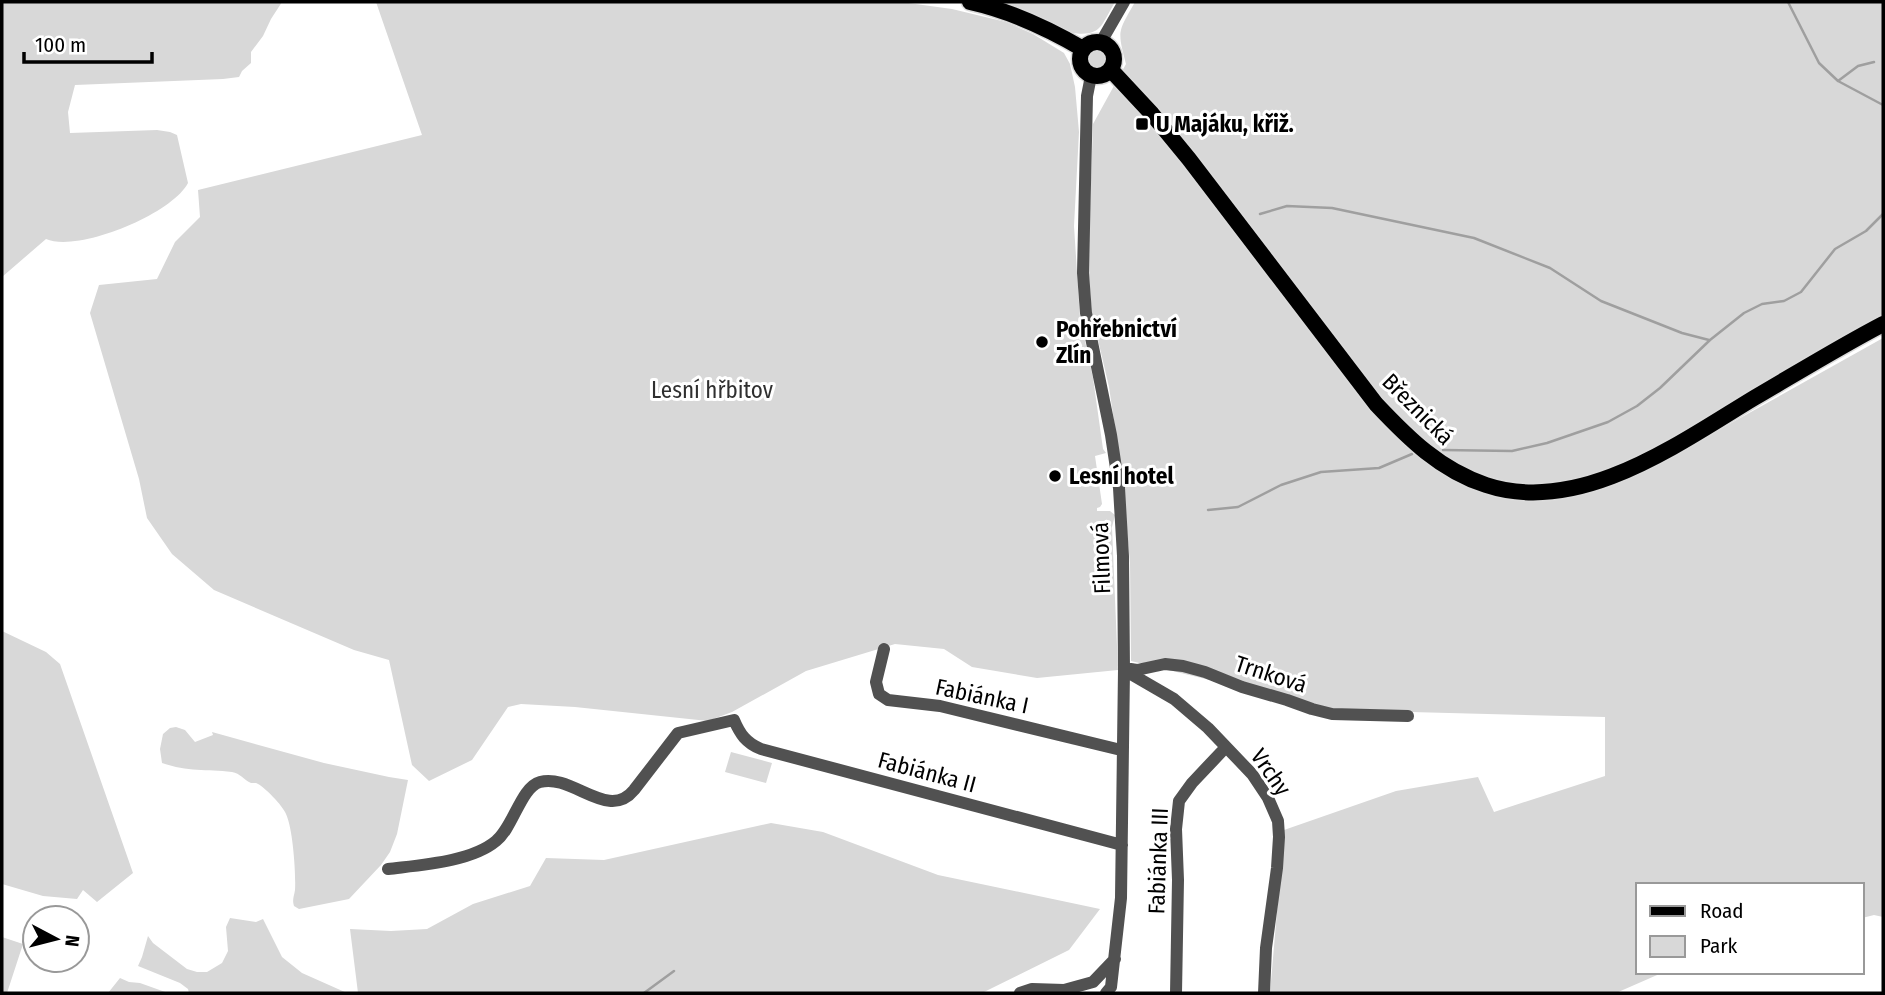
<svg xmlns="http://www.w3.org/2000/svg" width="1885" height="995" viewBox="0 0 1885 995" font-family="'Fira Sans Condensed',sans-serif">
<rect width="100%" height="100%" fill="#fff"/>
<path fill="#d8d8d8" d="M2 2H282L271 19 263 36 251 52V63L242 71 239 77 223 79 75 85 68 112 70 133 157 130 170 132 177 135 188 183C172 214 78 253 46 239L2 277Z
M376 2H901L952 9 1006 22 1033 34 1064 53 1070 64 1075 87 1079 132 1074 226 1080 318 1093 378 1103 449 1106 453 1095 456 1102 504 1100 507 1097 508V511H1110L1115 515 1112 527 1118 670 1037 678 972 667 944 649 895 644 806 671 732 712 708 721 575 707 521 704 508 707 472 760 429 781 412 765 389 660 354 650 214 590 172 554 147 518 139 479 90 313 99 285 157 279 175 242 200 217 198 190 422 135Z
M997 2H1115C1101 25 1102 37 1072 33Z
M1135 2H1883V315L1692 427 1699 441 1883 338V917L1874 915 1862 918V885H1638V972H1664L1616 993H1270L1284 830 1396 791 1478 777 1494 812 1605 776V717L1334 710 1131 661 1130 563 1121 468 1109 387 1092 314 1088 265 1093 124 1126 64C1117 30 1118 32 1135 2Z
M1085 59a12 12 0 1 1 24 0a12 12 0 1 1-24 0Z
M2 631 46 652 60 664 133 873 97 902 83 890 77 899 43 896 2 884Z
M176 727 185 730 195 742 213 735 212 732 324 763 389 777 408 780 397 834 390 852 381 865 349 899 299 909 294 906C292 899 294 897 295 890 296 874 293 829 286 814 283 806 264 786 256 783 254 783 252 783 251 783 244 780 240 773 232 772 206 769 188 772 162 763L160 749 163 734 170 728Z
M731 752 772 763 766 783 725 772Z
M771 823 823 832 938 875 1100 909 1069 950 982 993H358L350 929 391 931 427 929 473 904 530 886 546 858 604 860Z
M230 918 256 922 263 919 282 957 302 973 347 993H189L188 989 180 983 138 966 142 957 148 936 153 943 187 969 197 972H207L222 963 228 951 226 927Z
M2 937 23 944 7 993H2Z
M120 978 129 982 140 983 168 993H108Z"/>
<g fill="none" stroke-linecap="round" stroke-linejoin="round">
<path stroke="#9f9f9f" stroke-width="2.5" d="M1788 2 1819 63 1838 81 1883 105
M1838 81 1858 66 1874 62
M1260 214 1287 206 1332 208 1474 238 1550 268 1601 301 1682 333 1709 340
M1443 450 1512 451 1547 443 1608 422 1637 406 1660 388 1710 340 1744 313 1762 304 1784 301 1801 292 1835 249 1866 231 1883 214
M1208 510 1238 507 1281 485 1321 472 1379 468 1412 454
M644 993 674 971"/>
<g stroke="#dbdbdb" stroke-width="19">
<path id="major" d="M970 2C1011 11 1047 28 1083 49
M1080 59a17 17 0 1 1 34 0a17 17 0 1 1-34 0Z
M1111 70 1152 114 1189 159 1376 404C1408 438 1440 470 1486 485 1579 516 1678 444 1754 398 1797 373 1839 347 1883 324"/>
</g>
<path stroke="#515151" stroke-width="12" d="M1101 42 1124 2
M1091 76 1087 96 1083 273 1086 313 1111 435 1119 488 1123 556 1124 670 1121 898 1111 987 1106 993
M884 649 876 682 879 694 888 700 940 706 1121 750
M1124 668 1137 670 1165 664 1183 666 1205 672 1242 687 1287 700 1312 709 1332 714 1408 716
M1124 670 1174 699 1208 728 1252 774 1268 798 1278 821 1279 837 1277 868 1266 948 1264 993
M388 869C420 865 471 862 496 841 513 828 521 787 540 782 572 773 608 822 634 790L678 733 734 720C740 734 746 743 761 749L1122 845
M1020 993 1032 989 1064 990 1093 982 1115 959
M1176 993 1178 880 1176 829 1179 801 1192 783 1226 747"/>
<use href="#major" stroke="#000" stroke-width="16"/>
</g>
<g fill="#000" stroke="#fff" stroke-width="2.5">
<rect x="1135" y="117" width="14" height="14" rx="3.5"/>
<circle cx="1042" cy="342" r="7"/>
<circle cx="1055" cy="476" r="7"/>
</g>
<g text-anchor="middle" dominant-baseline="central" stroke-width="6" stroke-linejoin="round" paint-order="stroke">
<g font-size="23" font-weight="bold" fill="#000" stroke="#fff" text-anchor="start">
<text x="1156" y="124">U Majáku, křiž.</text>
<text x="1056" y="329">Pohřebnictví<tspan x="1056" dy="26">Zlín</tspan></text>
<text x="1069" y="476">Lesní hotel</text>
</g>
<g font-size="23" fill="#2f2f2f" stroke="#fff">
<text x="712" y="390">Lesní hřbitov</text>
</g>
<g font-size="23" fill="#000" stroke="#fff">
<text transform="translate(1418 409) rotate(45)">Březnická</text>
<text transform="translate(1101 558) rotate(-92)">Filmová</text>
<text transform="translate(1271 674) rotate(18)">Trnková</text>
<text transform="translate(982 696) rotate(12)">Fabiánka I</text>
<text transform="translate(927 772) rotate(15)">Fabiánka II</text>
<text transform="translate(1271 772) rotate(55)">Vrchy</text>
<text transform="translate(1158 861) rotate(-88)">Fabiánka III</text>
</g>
</g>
<rect width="1885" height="995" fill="none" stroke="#000000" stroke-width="7"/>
<rect x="1636" y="883" width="228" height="91" fill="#ffffff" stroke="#999999" stroke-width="2"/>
<rect x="1650" y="906" width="35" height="10" fill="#000000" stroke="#999999" stroke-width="2"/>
<text x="1700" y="918" font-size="21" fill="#000000">Road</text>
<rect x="1650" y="936" width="35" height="21" fill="#d8d8d8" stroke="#999999" stroke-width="2"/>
<text x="1700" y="953" font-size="21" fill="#000000">Park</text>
<g transform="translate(56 939) rotate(97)"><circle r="33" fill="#ffffff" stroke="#999999" stroke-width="2"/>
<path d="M0-5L12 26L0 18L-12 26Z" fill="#000000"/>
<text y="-10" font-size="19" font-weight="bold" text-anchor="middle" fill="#000000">N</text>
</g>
<path d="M24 52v10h128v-10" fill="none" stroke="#000000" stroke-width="3.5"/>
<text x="35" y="52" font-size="21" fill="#000000" stroke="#ffffff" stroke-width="5" paint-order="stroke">100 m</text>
</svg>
